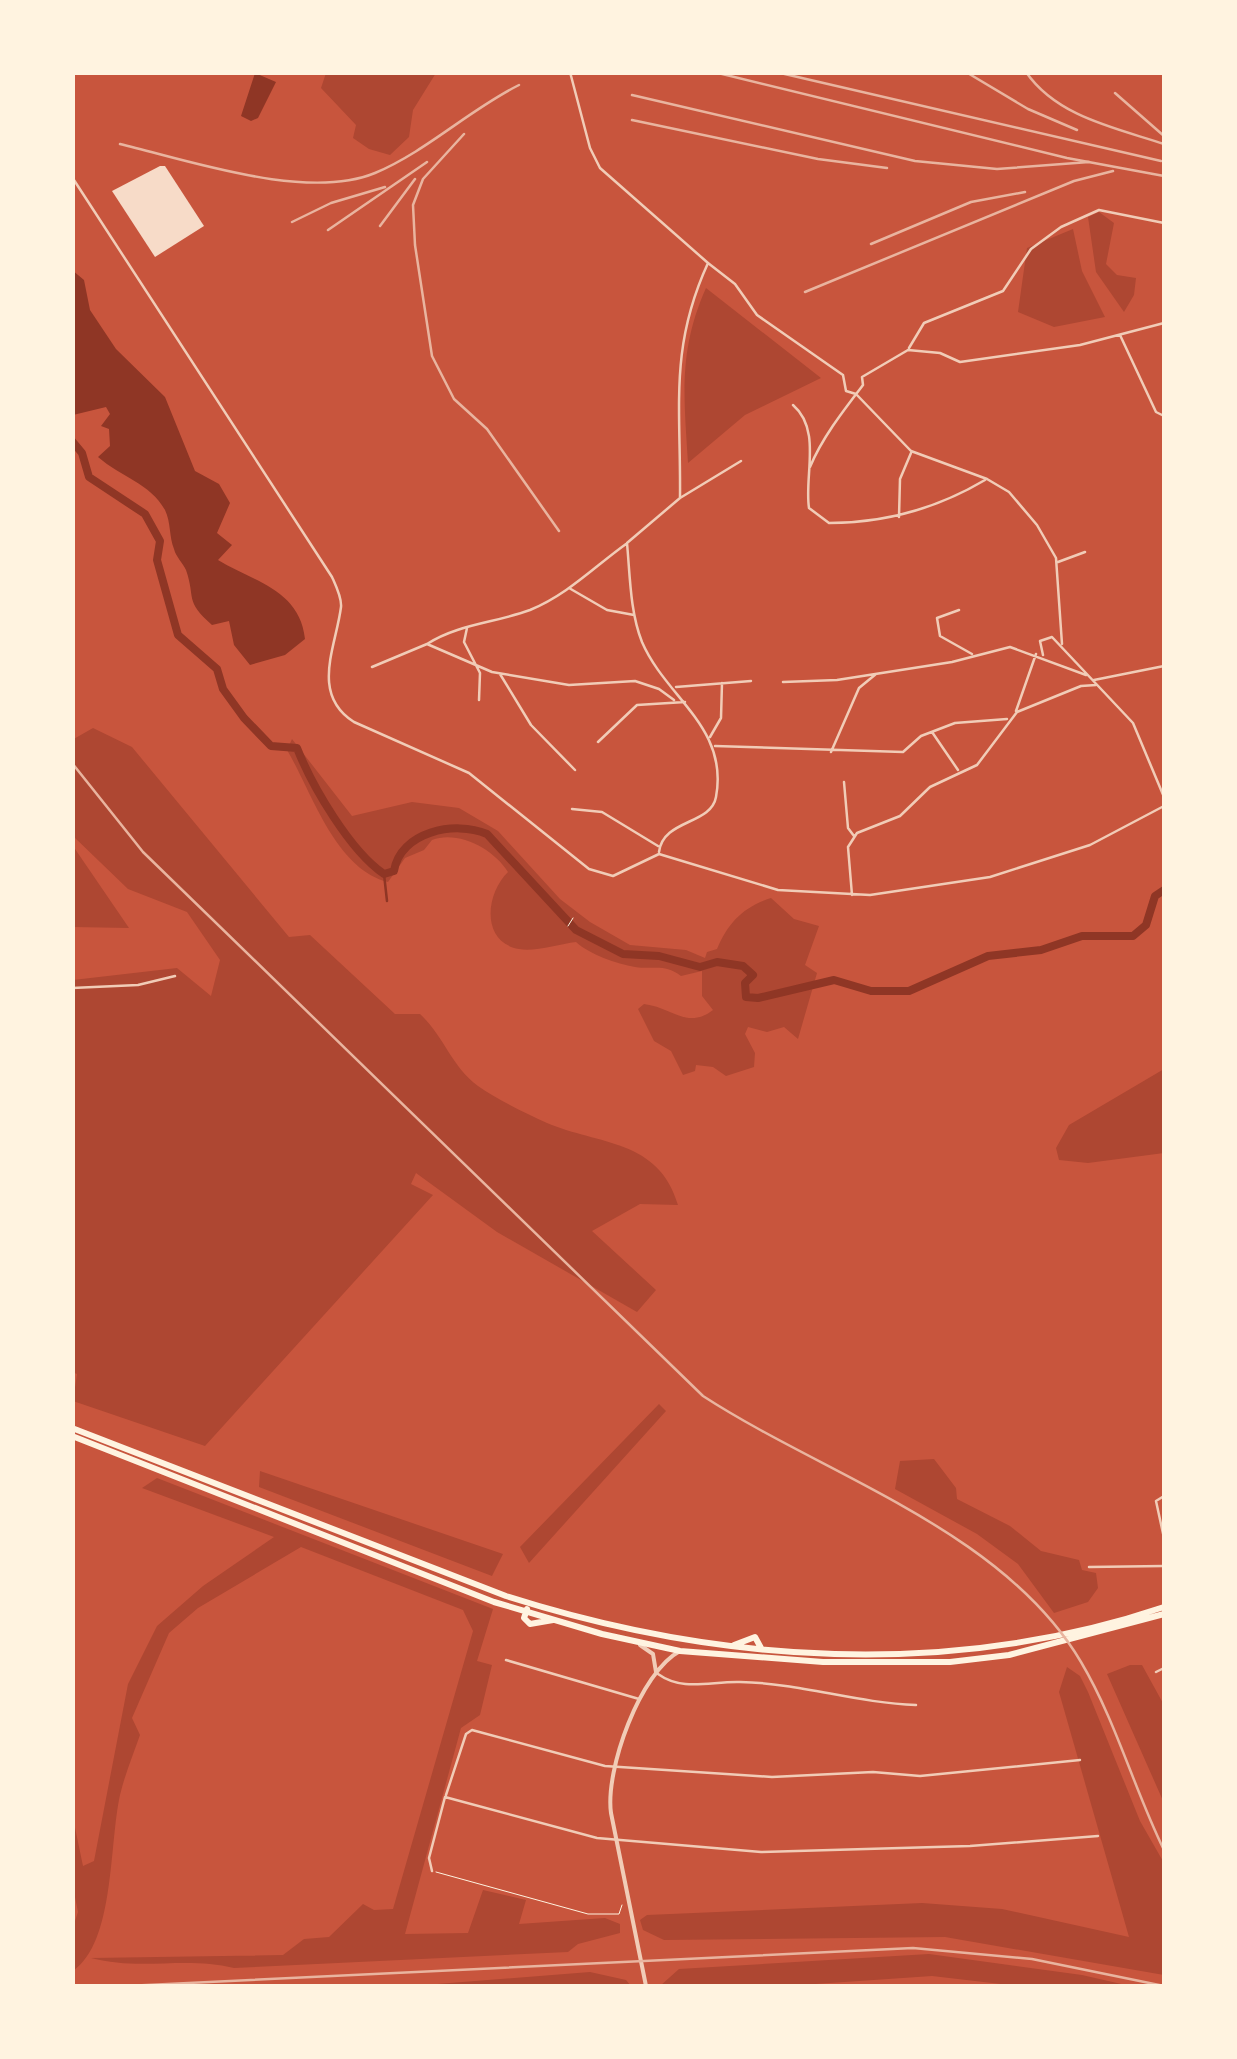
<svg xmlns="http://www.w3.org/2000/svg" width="1237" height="2059" viewBox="0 0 1237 2059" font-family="'Source Sans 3',sans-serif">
<rect width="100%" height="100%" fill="#c8553d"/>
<path fill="#ae4732" d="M326 73V72L436 73 413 110 409 137 390 155 369 149 353 138 356 125 321 88Z
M1099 212 1114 223 1106 264 1117 275 1136 278 1134 295 1124 312 1096 272 1088 217Z
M1073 229 1082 271 1105 317 1054 327 1018 312 1027 248Z
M706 288 821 378 745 415 688 463C684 397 678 351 706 288Z
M93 728 132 747 289 937 310 935 395 1014H420C444 1036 451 1066 478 1086 498 1100 525 1113 547 1123 599 1145 659 1139 678 1205L640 1204 592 1231 656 1290 637 1312 497 1232 416 1173 411 1184 433 1195 205 1446 73 1401 77 1374 72 1372 73 980 177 968 211 996 220 960 187 912 128 889 73 836 72 740Z
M292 739 352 816 412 802 459 808 498 831 560 899 590 922 630 945 686 950 705 958 707 952 717 949C728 923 743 907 771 898L794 919 819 926 805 965 817 973 798 1039 784 1027 767 1032 748 1027 745 1034 755 1053 754 1067 726 1076 713 1067 696 1065 695 1071 683 1075 671 1051 654 1041 638 1009 644 1004C671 1007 687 1030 713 1010L702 996V971L681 976C664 963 655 970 635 967 617 964 589 954 576 942 559 944 535 952 519 949 480 942 486 893 508 872 494 849 458 830 432 840L424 850 405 858 388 882C335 869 312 792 287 750Z
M72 846H73L129 928 73 927Z
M1164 1069V1153L1088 1163 1059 1160 1056 1148 1069 1125Z
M659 1404 666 1411 529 1563 520 1547Z
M934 1459 956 1488 957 1499 1010 1526 1041 1551 1079 1560 1082 1570 1096 1573 1098 1588 1088 1602 1054 1613 1018 1564 977 1534 895 1489 900 1461Z
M260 1471 503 1554 492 1576 259 1487Z
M157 1478 493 1609 477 1661 492 1665 480 1715 461 1728 405 1934 468 1933 483 1890 526 1900 519 1924 605 1918 620 1924V1933L578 1944 568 1952 234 1968C187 1956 139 1971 91 1958L283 1955 304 1939 329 1937 363 1904 374 1910 393 1909 473 1631 463 1610 301 1547 198 1608 169 1633 132 1718 140 1735C133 1755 125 1774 120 1795 109 1844 115 1942 73 1971V1927L78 1912 73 1887V1818L83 1866 94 1861 128 1684 157 1626 203 1586 274 1537 142 1488Z
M1130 1665H1142L1164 1705V1803L1107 1674Z
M1067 1667 1080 1676 1088 1692 1140 1821 1164 1863V1975L945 1937 664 1940 643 1930 640 1920 647 1915 922 1903 1002 1909 1129 1937 1059 1692Z
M929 1954 1082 1975 1130 1986H1018L932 1976 786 1986H660L679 1969Z
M590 1972 626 1980 631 1986H412Z"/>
<path fill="#8f3625" d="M255 73 276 82 258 118 251 121 241 116Z
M72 270 84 280 90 310 116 349 165 397 195 471 219 484 230 503 217 533 232 545 218 560C252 581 300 589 305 639L285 655 250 665 234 645 229 621 212 625C184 600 196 599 186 570 183 563 176 557 174 549 169 537 171 522 165 510 150 483 121 477 98 457L110 446 109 429 101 426 110 414 106 407 73 415Z"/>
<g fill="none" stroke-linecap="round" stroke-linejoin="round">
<path stroke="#8f3625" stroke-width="2.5" d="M384 874 387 901"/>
<path stroke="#8f3625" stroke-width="8" d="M72 441 82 453 89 477 145 514 160 541 157 560 178 635 217 669 223 689 244 718 271 746 297 748C312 786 350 851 384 874L394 871C400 832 455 820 487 834L576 930 623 954 659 956 700 967 717 962 743 966 753 975 745 983 746 997 758 998 834 980 871 991H909L988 956 1041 950 1082 936H1133L1146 925 1155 896 1164 890"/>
</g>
<path fill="#f7dbc8" d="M160 166H165L204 226 155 257 112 191Z"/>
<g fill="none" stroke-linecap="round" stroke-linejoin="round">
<path stroke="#fff3e0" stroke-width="1" d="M568 926 573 918
M436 1872 588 1914H619L622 1905"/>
<path stroke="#f1ccb7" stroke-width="2.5" d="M570 72 590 148 600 168 708 263C669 348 681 407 680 497
M72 177 332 577C336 586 342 598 341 607 336 647 310 694 354 722L469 773 589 869 613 876 659 854 778 890 870 895 990 877 1090 845 1164 806
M708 263 735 284 757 315 843 375 846 391 856 394 911 451 987 479 1009 492 1037 525 1056 558 1062 644
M1120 335 1156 412 1164 416
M909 348 924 323 1003 291 1031 249 1061 227 1099 210 1164 223
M793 405C822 430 804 476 809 508L829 523C885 523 936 509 985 480
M810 467C822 438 843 411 863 385L862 377 908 350 940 353 960 362 1080 345 1164 323
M899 517 900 479 911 453
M1058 562 1085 552
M569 588 607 610 634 615
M959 610 937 618 940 636 972 654
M467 628 464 642 480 673 479 700
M427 644C458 624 495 623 530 610 567 595 594 567 626 544
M1043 655 1040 641 1052 637 1133 723 1164 797
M372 667 427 644 492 672 569 685 635 681 659 689 674 700
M500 674 531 725 575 770
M1094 680 1164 666
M783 682 837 680 952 662 1010 647 1086 675
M676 687 751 681
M1016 711 1036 654
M932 732 958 770
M710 737 721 718 722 683
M598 742 637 705 685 702
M715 746 903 752 921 736 955 723 1007 719
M831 752 859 688 876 674
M844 782 848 828 854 836
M572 809 602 812 658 846
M659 852C663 819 711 825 716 797 729 727 666 698 642 642 630 612 630 575 627 543L680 498 741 461
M852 895 848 847 857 833 900 816 930 787 977 765 1017 712 1081 686 1096 685
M72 988 138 985 175 976
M1164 1496 1156 1501 1164 1538
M1089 1567 1164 1566
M506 1660 639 1699
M1156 1672 1164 1668
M658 1674C683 1692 711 1681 740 1682 800 1683 856 1703 916 1705
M446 1795 466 1734 472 1730 605 1766 772 1777 873 1772 920 1776 1080 1760
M432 1871 429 1858 445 1797 597 1838 761 1852 970 1846 1098 1836"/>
<path stroke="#f1ccb7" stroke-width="4" d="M640 1645 653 1654 656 1672
M646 1986 611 1813C605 1770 640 1672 680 1651"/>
<path stroke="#fff3e0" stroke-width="6" d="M72 1428 506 1596C719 1664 950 1679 1164 1607
M72 1436 494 1602 602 1634 680 1651 823 1662H950L1009 1655 1164 1614
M527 1609 524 1618 530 1624 553 1620
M734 1645 755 1637 761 1648"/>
<path stroke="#e9b49f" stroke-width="2.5" d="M714 72 1067 158 1164 176
M776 72 1161 161
M966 72 1028 109 1077 130
M1026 72C1057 117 1116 128 1164 144
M1115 93 1164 136
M632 95 915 161 997 169 1089 162
M632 120 818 159 887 168
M464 134 423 179 413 205 415 245 432 356 454 399 487 429 559 531
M120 144C191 161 307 201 375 173 427 151 469 110 519 85
M292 222 331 203 385 187
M380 226 415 179
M328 230 427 162
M871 244 971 202 1025 192
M805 292 1074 181 1113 171
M72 763 143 852 703 1396C826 1476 1003 1530 1081 1662 1116 1721 1134 1789 1164 1850
M126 1986 913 1948 1032 1959 1164 1986"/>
</g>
<rect width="1237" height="2059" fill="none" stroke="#fff3e0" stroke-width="150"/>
</svg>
